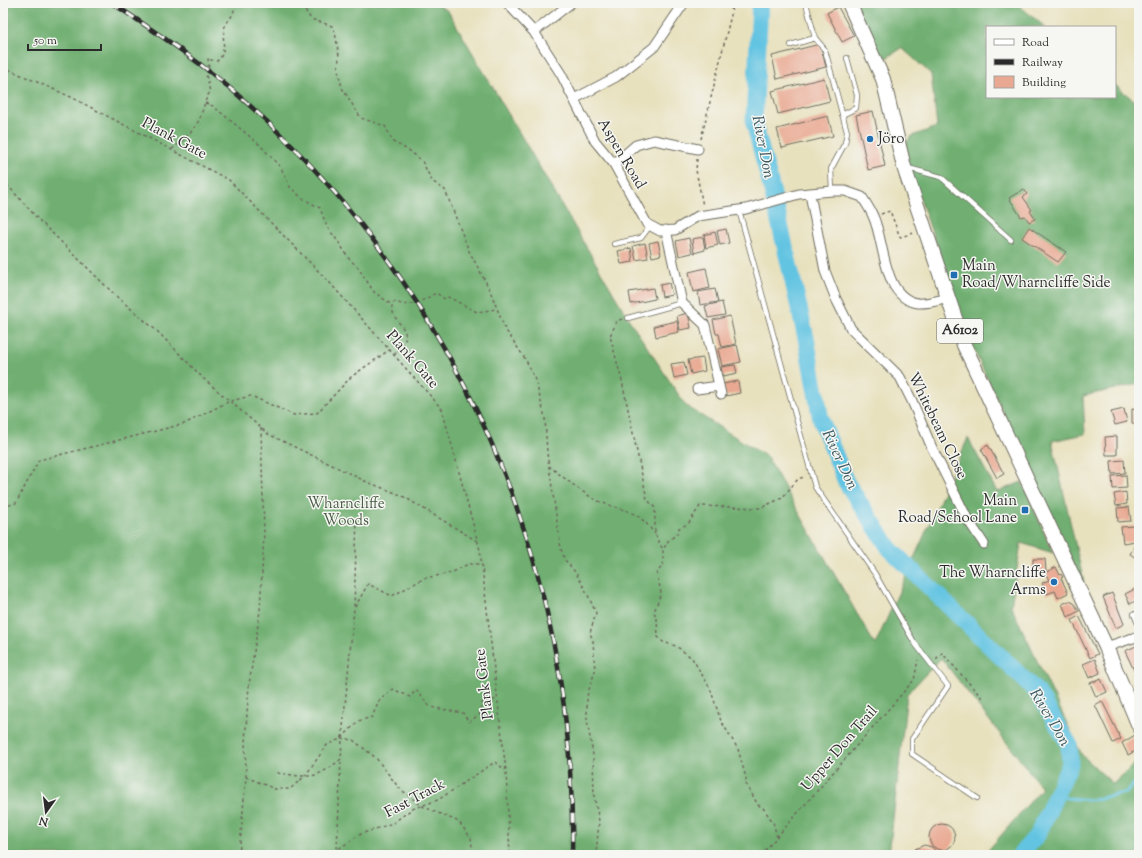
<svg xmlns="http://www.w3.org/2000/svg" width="1142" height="858" viewBox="0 0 1142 858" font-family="'Sorts Mill Goudy',serif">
<rect width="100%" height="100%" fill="#f6f6f2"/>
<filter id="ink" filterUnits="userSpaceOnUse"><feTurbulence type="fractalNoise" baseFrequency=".025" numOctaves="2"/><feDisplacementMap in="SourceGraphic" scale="8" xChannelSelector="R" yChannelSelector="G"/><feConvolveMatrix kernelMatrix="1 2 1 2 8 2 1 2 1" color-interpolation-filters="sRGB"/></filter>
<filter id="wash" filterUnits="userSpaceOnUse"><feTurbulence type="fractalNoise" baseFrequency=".012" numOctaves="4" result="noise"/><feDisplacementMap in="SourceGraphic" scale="16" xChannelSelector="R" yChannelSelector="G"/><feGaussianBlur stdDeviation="0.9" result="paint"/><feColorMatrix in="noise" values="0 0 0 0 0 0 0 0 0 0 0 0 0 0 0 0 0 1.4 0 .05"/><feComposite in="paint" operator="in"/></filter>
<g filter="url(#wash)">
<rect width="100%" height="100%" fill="#e8e1be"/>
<path fill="#6faf71" stroke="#4d6d4e" d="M3 3H434L448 11 628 318 686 406 767 457 875 645 968 438 997 492 1022 482 1053 553 1021 543 1011 606 1082 755 1113 784 1139 760V855H984L1042 788 941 658 907 694 889 855H3Z
M854 3H1016L1045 27H987V97H1115V85L1137 103 1139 98V384L1083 396 1085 434 1052 441 1086 592 970 341 902 147 912 136 937 127 931 74 902 48 880 62Z"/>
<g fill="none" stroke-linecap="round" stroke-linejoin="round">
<path stroke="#64c4e2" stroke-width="3" d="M1055 797 1091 800 1125 793 1139 779"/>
<path stroke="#64c4e2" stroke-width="17" d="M760 3 754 123 771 186 806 338 821 420 846 482 890 549 1037 692 1069 744 1070 764 1038 834 1020 855"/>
</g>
<g id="blocks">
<path fill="#e9a891" d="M838 7 854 36 842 42 827 13Z
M820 44 826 67 777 79 772 56Z
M824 78 830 101 778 114 772 91Z
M873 111 885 166 868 170 856 115Z
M828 116 833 136 782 148 777 129Z
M1024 189 1027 194 1023 197 1032 210 1030 211 1035 219 1029 222 1025 216 1021 217 1009 198Z
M1029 227 1066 252 1058 262 1022 238Z
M726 229 729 243 720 245 717 231Z
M715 232 718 245 706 248 704 235Z
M703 237 705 250 694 253 692 239Z
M689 238 692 253 679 256 676 241Z
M658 241 661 255 652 257 649 243Z
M645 243 648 258 636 260 633 246Z
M631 248 633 262 621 264 618 251Z
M706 268 710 288 693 292 689 272Z
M669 283 672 295 662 297 660 285Z
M653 288 655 299 631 304 629 292Z
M715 289 718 302 700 305 698 292Z
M722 302 725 315 708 318 705 306Z
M688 313 691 328 680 330 677 316Z
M730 316 736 344 722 347 719 334H716L713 320Z
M677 321 679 332 656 337 654 326Z
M737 345 741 362 722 366 718 349Z
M703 358 705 371 691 374 688 360Z
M684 362 687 375 674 378 671 364Z
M735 365 737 373 723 376 721 367Z
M738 381 740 393 726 396 723 384Z
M1124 409 1127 422 1115 425 1111 412Z
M1132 409 1139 410V424L1132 423Z
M1117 436V455H1106L1105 437Z
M988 445 1004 474 997 478 981 449Z
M1124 460 1125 473 1112 474 1111 461Z
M1126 475 1127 488 1113 489 1112 476Z
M1126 492 1127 504 1116 506 1114 494Z
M1129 507 1131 521 1118 522 1117 508Z
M1134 526 1136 541 1123 543 1121 527Z
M1135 545 1139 547V560L1130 554Z
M1033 559H1045L1046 571 1033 572Z
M1056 567 1060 575 1061 574 1063 577 1061 578 1068 593 1058 598 1055 591 1047 594 1042 583 1049 580 1045 573Z
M1139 587V599L1130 604 1125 594Z
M1112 593 1124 624 1116 628 1103 597Z
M1069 601 1074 603 1079 611 1068 617 1062 604Z
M1079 616 1098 654 1090 658 1072 620Z
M1136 646 1139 653V681L1125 651Z
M1095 659 1100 673 1089 678 1083 664Z
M1101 679 1107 692 1096 697 1090 683Z
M1102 701 1121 739 1113 743 1095 705Z
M1135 735 1139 743V749L1128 755 1122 743Z
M929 837a13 13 0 1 1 26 0a13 13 0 1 1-26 0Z
M924 845 932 847 939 855H911L915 849Z"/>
</g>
</g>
<g filter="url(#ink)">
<use href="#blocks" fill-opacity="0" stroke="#6d6b5e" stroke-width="1"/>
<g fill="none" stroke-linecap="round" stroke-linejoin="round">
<g stroke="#6d6b5e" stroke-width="6">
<path id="lane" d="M806 3 815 38 825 50 847 132 845 143 831 169 832 191
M791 45 815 38
M842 115 856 108 857 95 847 58
M908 168 941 177 1011 240
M739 210 815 487 875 574 914 642 948 686 912 739V754L977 798
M614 244 641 238 650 226
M628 318 682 303
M1134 614 1139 626"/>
</g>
<g stroke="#6d6b5e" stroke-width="11">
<path id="street" d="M507 3 534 32 561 74 595 141 614 164 647 224 660 231 675 230 698 216 746 209 799 194 832 191H845L862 197C866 203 870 209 873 216 885 241 882 298 918 303 927 304 940 300 949 298
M534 32 571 3
M574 99 616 77 654 47 684 3
M614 164 636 145 654 140 698 149
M810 194 825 271 836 299 851 329 900 377 912 401 932 448 968 520 984 544
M666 230 682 303 705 325 721 394
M697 389 719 386
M1106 647 1139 636"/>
</g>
<g stroke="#6d6b5e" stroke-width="16">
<path id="primary" d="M849 3 883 79 904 167 964 345 1106 647 1139 726"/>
</g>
<path stroke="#6d6b5e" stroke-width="1.5" stroke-dasharray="3 3" stroke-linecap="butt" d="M296 3 304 9 311 19 332 26 335 32 339 56 338 70 342 88 361 118 385 126 393 142 410 151 422 161 432 181 445 190 469 251 489 288 505 329 526 360 536 382 545 418 547 453 561 549 565 560 576 573 587 593 596 613 590 633 593 641 595 671 587 696V720L593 755 594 796 599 821 596 855
M3 67 71 97 229 180 330 283 442 409 480 550 506 771 510 855
M205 103 213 106 260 145 281 168 290 187 302 198 320 208 327 227 340 244 349 259 357 266 374 292 392 305
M701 139 732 11 730 3
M172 149C183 141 197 128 201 115 204 107 205 99 210 92L206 75 209 69 208 58 211 60 217 61C227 53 222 40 224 29 227 18 236 17 234 3
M697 159 696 170 703 206
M3 180 38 219 116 296 158 332 204 379 268 434 367 482 401 495 477 541
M881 214 890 211 900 237 914 233
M622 319 617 321 610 336 622 381 647 499 655 508V534L663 550
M394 355C422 328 390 327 392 303L396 302C411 309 423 300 436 293L445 299 448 297 477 312 496 309
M549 466C563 477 587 497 603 503 630 513 636 509 655 534
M3 507 16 503 39 460 184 424 230 401 251 396 294 415 317 413 351 377 389 350
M355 607 368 584 392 596 425 578 451 573 468 564H481
M936 659 942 653 984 700
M342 738 358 721 372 717 379 701 393 689 410 697 416 690 430 707 463 713 469 722 480 714 482 703 497 699
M277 773C309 777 314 781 341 759L342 738 354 609 357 518
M246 777 275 789H290L305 776 327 745 342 738 353 740 376 758 399 788 422 806 459 822 471 838 473 855
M777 837 773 822 763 808 758 805 746 784V778L738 749 721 721 710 688 692 658 676 646 663 642 658 637 657 619 654 612 661 593 657 573 663 565V550L668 541 677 534 679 528 688 524 700 506 760 508 782 498 798 479 804 477
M337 849 341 759
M239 855 246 777 245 742 249 685 260 611 264 533 261 428
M329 855 361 834 393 823 412 809 438 800 495 762 505 770
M761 855 914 680 918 660"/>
<use href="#lane" stroke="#fff" stroke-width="4.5"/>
<use href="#street" stroke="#fff" stroke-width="9"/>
<use href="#primary" stroke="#fff" stroke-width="14"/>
<g stroke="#2b2b2b" stroke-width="4.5">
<path id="rail" d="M112 3C159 34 205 65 247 103 460 294 578 569 572 855"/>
</g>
<use href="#rail" stroke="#f6f6f2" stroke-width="3" stroke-dasharray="9" stroke-linecap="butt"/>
</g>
</g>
<g fill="#1f6fb2" stroke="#f6f6f2" stroke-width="1.5">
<circle cx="870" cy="139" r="4"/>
<rect x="950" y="271" width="8" height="8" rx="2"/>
<rect x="1021" y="506" width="8" height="8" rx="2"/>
<circle cx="1054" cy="582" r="4"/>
</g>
<g text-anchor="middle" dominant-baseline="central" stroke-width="3" stroke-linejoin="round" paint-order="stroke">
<rect fill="#f6f6f2" stroke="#686867" stroke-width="1" x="937" y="319" width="46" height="24" rx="3"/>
<g font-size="14" font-weight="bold" fill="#2b2b2b">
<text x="960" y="331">A6102</text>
</g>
<g font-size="15" fill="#2b2b2b" stroke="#f6f6f2">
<text transform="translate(174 139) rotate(28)">Plank Gate</text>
<text transform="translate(621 154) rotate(59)">Aspen Road</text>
<text transform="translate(412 360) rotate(49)">Plank Gate</text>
<text transform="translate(937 426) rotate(64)">Whitebeam Close</text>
<text transform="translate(485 684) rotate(-97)">Plank Gate</text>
<text transform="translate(840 749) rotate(-49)">Upper Don Trail</text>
<text transform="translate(415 799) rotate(-28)">Fast Track</text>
</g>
<g font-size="15" fill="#2b2b2b" stroke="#f6f6f2" text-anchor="start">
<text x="878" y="139">Jöro</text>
<text x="962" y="266">Main<tspan x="962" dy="17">Road/Wharncliffe Side</tspan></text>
<text x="1017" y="501" text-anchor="end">Main<tspan x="1017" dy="17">Road/School Lane</tspan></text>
<text x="1046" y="573" text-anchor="end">The Wharncliffe<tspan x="1046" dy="17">Arms</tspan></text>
</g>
<g font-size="15" fill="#485b45" stroke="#f6f6f2">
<text x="346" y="504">Wharncliffe<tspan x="346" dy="17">Woods</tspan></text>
</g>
<g font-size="16" font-style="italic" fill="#3c5962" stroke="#f6f6f2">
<text transform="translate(762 147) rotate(79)">River Don</text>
<text transform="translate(839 460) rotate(65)">River Don</text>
<text transform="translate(1049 718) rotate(59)">River Don</text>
</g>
</g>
<rect width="1142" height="858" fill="none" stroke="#f6f6f2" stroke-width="16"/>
<rect x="986" y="26" width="130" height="72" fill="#f6f6f2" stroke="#a5a5a2"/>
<rect x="994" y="39" width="20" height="6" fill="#ffffff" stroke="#a5a5a2"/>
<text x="1022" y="46" font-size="12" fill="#2b2b2b">Road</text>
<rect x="994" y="59" width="20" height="6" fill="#2b2b2b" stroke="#a5a5a2"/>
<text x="1022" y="66" font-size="12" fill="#2b2b2b">Railway</text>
<rect x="994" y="76" width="20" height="12" fill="#e9a891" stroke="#a5a5a2"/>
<text x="1022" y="86" font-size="12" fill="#2b2b2b">Building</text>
<g transform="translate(46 812) rotate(194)" stroke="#f6f6f2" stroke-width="3" paint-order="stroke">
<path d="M0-3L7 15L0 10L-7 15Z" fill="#2b2b2b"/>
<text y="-6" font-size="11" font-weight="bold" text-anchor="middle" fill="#2b2b2b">N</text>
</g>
<path d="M28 44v6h73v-6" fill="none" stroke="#2b2b2b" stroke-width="2"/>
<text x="34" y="44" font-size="12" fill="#2b2b2b" stroke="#f6f6f2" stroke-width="3" paint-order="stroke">50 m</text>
</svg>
